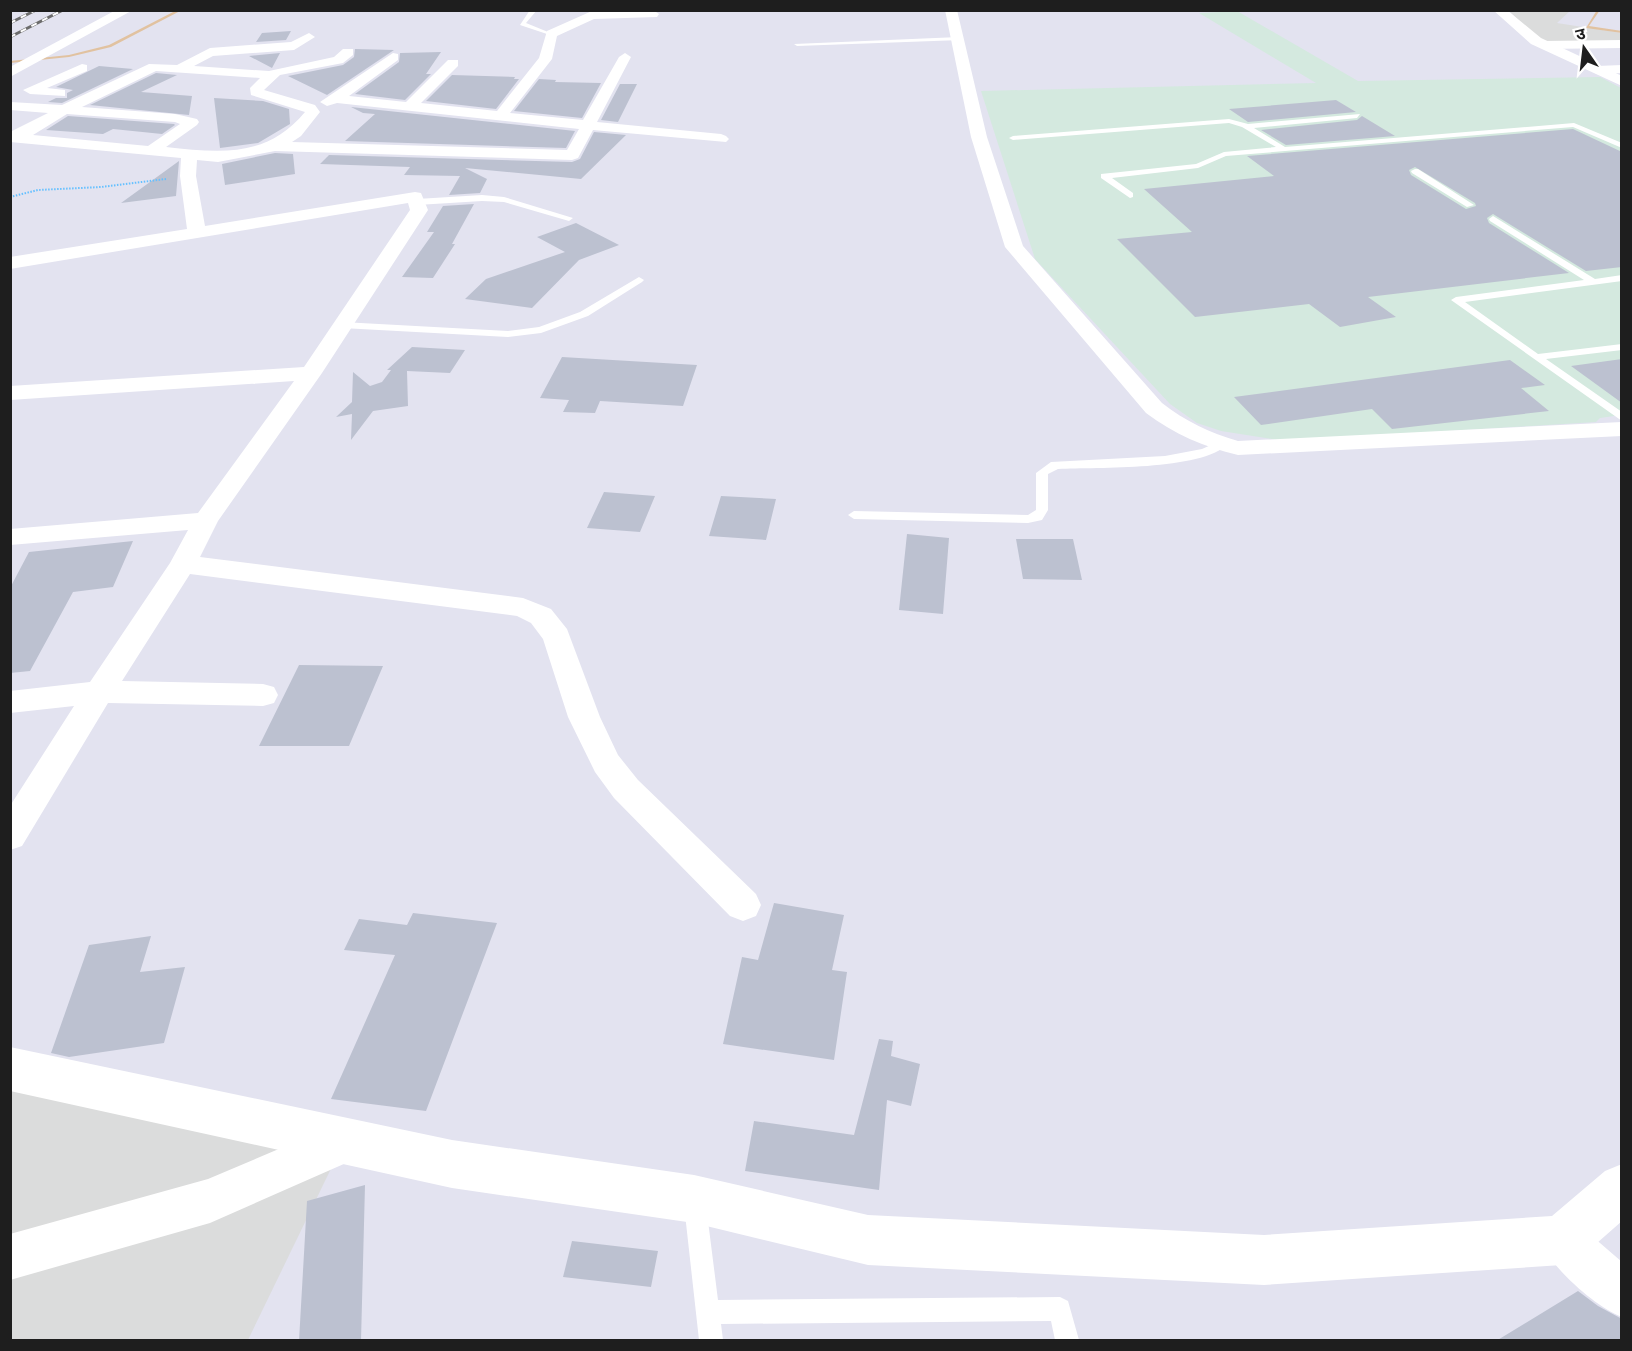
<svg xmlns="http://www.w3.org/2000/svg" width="1632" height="1351" viewBox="0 0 1632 1351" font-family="Helvetica,'Noto Sans Devanagari',sans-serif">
<rect width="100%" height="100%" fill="#e3e3f0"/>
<path fill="#dbdcdc" d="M1509 11H1570L1557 23 1621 33V44L1544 45Z
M10 1074 341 1148 248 1340H11Z"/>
<path fill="#d4e9df" d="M1237 11 1358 81 1600 77 1621 88V415L1600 418 1596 422 1285 441 1221 431 1197 423 1170 404 1035 259 981 91 1316 83 1199 13Z"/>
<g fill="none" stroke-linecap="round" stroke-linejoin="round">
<path fill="#e1c2a0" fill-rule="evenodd" d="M177 10H182L111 47 69 57 10 63V61L69 55 109 45Z
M1597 10H1600L1589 26 1622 31V33L1586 28Z"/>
</g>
<path fill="#bcc1d0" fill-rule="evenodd" d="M291 31 286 40 256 42 262 33Z
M355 49 394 50 327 95 288 76 343 65 354 57Z
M441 52 426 74H431L405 100 355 94 399 62 400 53Z
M280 53 272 68 249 56Z
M99 66 133 69 62 103 48 102 56 98H67V93L73 90 56 87Z
M156 73 177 75 141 92 192 96 189 115 90 105Z
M452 75 515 77 514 79H519L496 109 426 101Z
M539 79 556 80 555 82 601 83 582 118 514 111Z
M620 84H637L618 122 601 120Z
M214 98 263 101 289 109 290 124 258 143 220 148Z
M1336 100 1356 112 1248 122 1229 109Z
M351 107 575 131 566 148 345 141 375 114 363 113Z
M68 116 174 124 175 125 162 134 113 129 103 134 46 130Z
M1362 116 1395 136 1286 145 1261 130 1357 120Z
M1573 129 1622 152V267L1586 271 1493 214 1487 218 1489 223 1569 273 1368 297 1396 317 1340 327 1309 304 1195 317 1117 239 1192 232 1144 189 1274 176 1247 156ZM1415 167 1475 203 1476 206 1466 209 1411 175 1409 170Z
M594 132 626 135 581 179 465 168 487 179 480 193 449 195 460 176 404 175 410 167 320 164 329 155 572 162 580 159Z
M275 153 293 154 295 174 225 185 222 164Z
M179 161 176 196 121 203Z
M474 204 452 244H455L433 278 402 277 434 232H427L443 206Z
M576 223 619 245 579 260 532 308 465 299 486 279 565 252 537 237Z
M412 347 465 350 450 373 407 371 408 406 373 411 351 440 352 414 336 417 352 402 353 372 370 386 382 382 391 370H387Z
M562 357 697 365 683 406 600 401 595 413 563 412 569 400 540 398Z
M1622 359V403L1571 366Z
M1510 360 1545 385 1521 388 1549 411 1392 429 1372 409 1261 425 1234 397Z
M604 492 655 496 640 532 587 528Z
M721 496 776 499 766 540 709 536Z
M907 534 949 538 943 614 899 610Z
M1016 539H1073L1082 580 1023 579Z
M133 541 113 587 73 592 30 671 10 673V588L29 552Z
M299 665 383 666 349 746H259Z
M774 903 844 915 832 970 847 972 834 1060 723 1044 742 957 758 960Z
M413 913 497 923 426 1111 331 1099 395 955 344 950 359 919 407 925Z
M151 936 140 972 185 967 164 1043 69 1057 51 1053 89 945Z
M879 1039 893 1041 891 1056 920 1064 911 1106 887 1100 879 1190 745 1171 754 1121 854 1135Z
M365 1185 361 1341H299L307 1201Z
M572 1241 658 1251 651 1287 563 1277Z
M1578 1291 1598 1306 1622 1319V1341H1496Z"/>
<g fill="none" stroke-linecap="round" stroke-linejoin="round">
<path stroke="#65c0ff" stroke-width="2" stroke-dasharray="1.5 1.5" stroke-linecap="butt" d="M10 197 38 190 101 187 166 179"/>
<path fill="#fff" fill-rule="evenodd" d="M530 10H537L526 23 553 34V36L520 25Z
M959 37 961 40 797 46 794 44Z
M1360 114 1357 118 1254 128 1285 147 1574 123 1622 143V148L1573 127 1226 156 1198 168 1112 178 1133 193V197L1130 198 1101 178V174L1196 164 1224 152 1276 147 1242 127 1229 123 1013 140 1009 138 1013 136 1229 119 1248 124Z
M1415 169H1418L1474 205 1467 207 1412 173 1411 171Z
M482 195 504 197 573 218 569 221 504 202 482 201 417 205 413 202 417 199Z
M1493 216 1595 279 1622 275V281L1465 302 1538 354 1622 344V350L1546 359 1622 412V421L1451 300 1456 297 1584 280 1490 221 1489 219Z
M639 277 644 280 642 282 588 316 541 333 508 337 342 328 337 325 342 322 508 331 539 327 580 312Z
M1222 440 1228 444C1201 471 1097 467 1058 469L1048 474V510L1042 520 1028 523 854 519 848 515 854 511 1028 515 1036 510V473L1051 462 1165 456 1202 449Z
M695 1194 703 1197 706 1205 718 1300 1060 1297 1068 1301 1079 1340H1055L1051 1321 721 1324 723 1340H699L684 1205 687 1197Z"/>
<path fill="#fff" fill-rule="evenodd" d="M653 10 659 14 657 17 594 19 557 36 552 59 510 113 583 120 619 57 625 53 631 57 597 122 721 134 726 136 729 139 726 142 593 130 578 158 572 160 275 151 218 162 197 160 196 176 205 226 415 192 421 193 428 210 322 373 218 521 200 557 523 598 551 609 567 629 600 717 618 755 638 780 756 894 761 905 756 916 743 921 730 916 614 798 595 772 568 717 543 639 531 623 517 616 190 574 122 681 263 684 274 687 278 695 274 703 263 706 108 703 22 846 10 850V806L74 706 10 713V691L90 682 170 563 188 530 10 545V529L198 513 294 381 10 400V386L304 367 410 210 408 203 10 269V257L187 229 180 176 181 158 10 142V132L48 113 10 110V102L62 105 149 64 177 65 210 48 291 42 309 33 315 37 294 50 213 56 194 66 269 71 334 57 343 49H353V55L343 63 280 75 264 90 315 105 320 112 301 136 292 142 567 150 579 129 337 103 327 106 320 102 393 53 398 54V60L349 96 406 102 448 60H458V66L421 103 497 111 539 58 547 31 592 11ZM156 71 260 78 250 88 251 95 305 112C267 158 221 153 166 147L197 125 199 122 197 119 175 114 82 107ZM67 114 175 122 180 124 148 146 33 135Z
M945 10H957L987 137 1023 246 1162 403C1185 421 1210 433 1238 441L1622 422V436L1238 455C1204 447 1174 434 1146 413L1005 247 971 137Z
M1622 40V48L1543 49 1537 45 1543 41Z
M82 64 87 65V71L47 88 65 90V96L30 94 23 90Z
M1622 65V73L1597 74 1590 70 1597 66Z
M347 1120 362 1126 368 1141 362 1156 210 1223 10 1280V1234L208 1179Z
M1562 1217 1578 1224 1622 1262V1317C1594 1306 1551 1267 1539 1240L1546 1224Z"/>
<path fill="#fff" fill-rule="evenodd" d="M116 10H133L10 77V67Z
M1493 10H1507L1541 38 1622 76V86L1531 44Z
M10 1047 452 1140 694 1175 868 1215 1264 1235 1552 1216 1605 1171 1622 1164V1221L1580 1258 1562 1265 1264 1285 868 1265 694 1223 452 1188 10 1091Z"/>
<g stroke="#6c6c6c" stroke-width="3">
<path id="rail" d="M10 23 36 10
M10 37 63 10"/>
</g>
<use href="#rail" stroke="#fff" stroke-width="2" stroke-dasharray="6" stroke-linecap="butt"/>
</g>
<rect width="1632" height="1351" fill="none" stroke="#1e1e1e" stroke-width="24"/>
<g transform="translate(1584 48) rotate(346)" stroke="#ffffff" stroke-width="4.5" paint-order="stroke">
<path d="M0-4.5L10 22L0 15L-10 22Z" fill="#1e1e1e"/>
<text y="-9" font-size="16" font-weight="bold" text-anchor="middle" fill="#1e1e1e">उ</text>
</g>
</svg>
